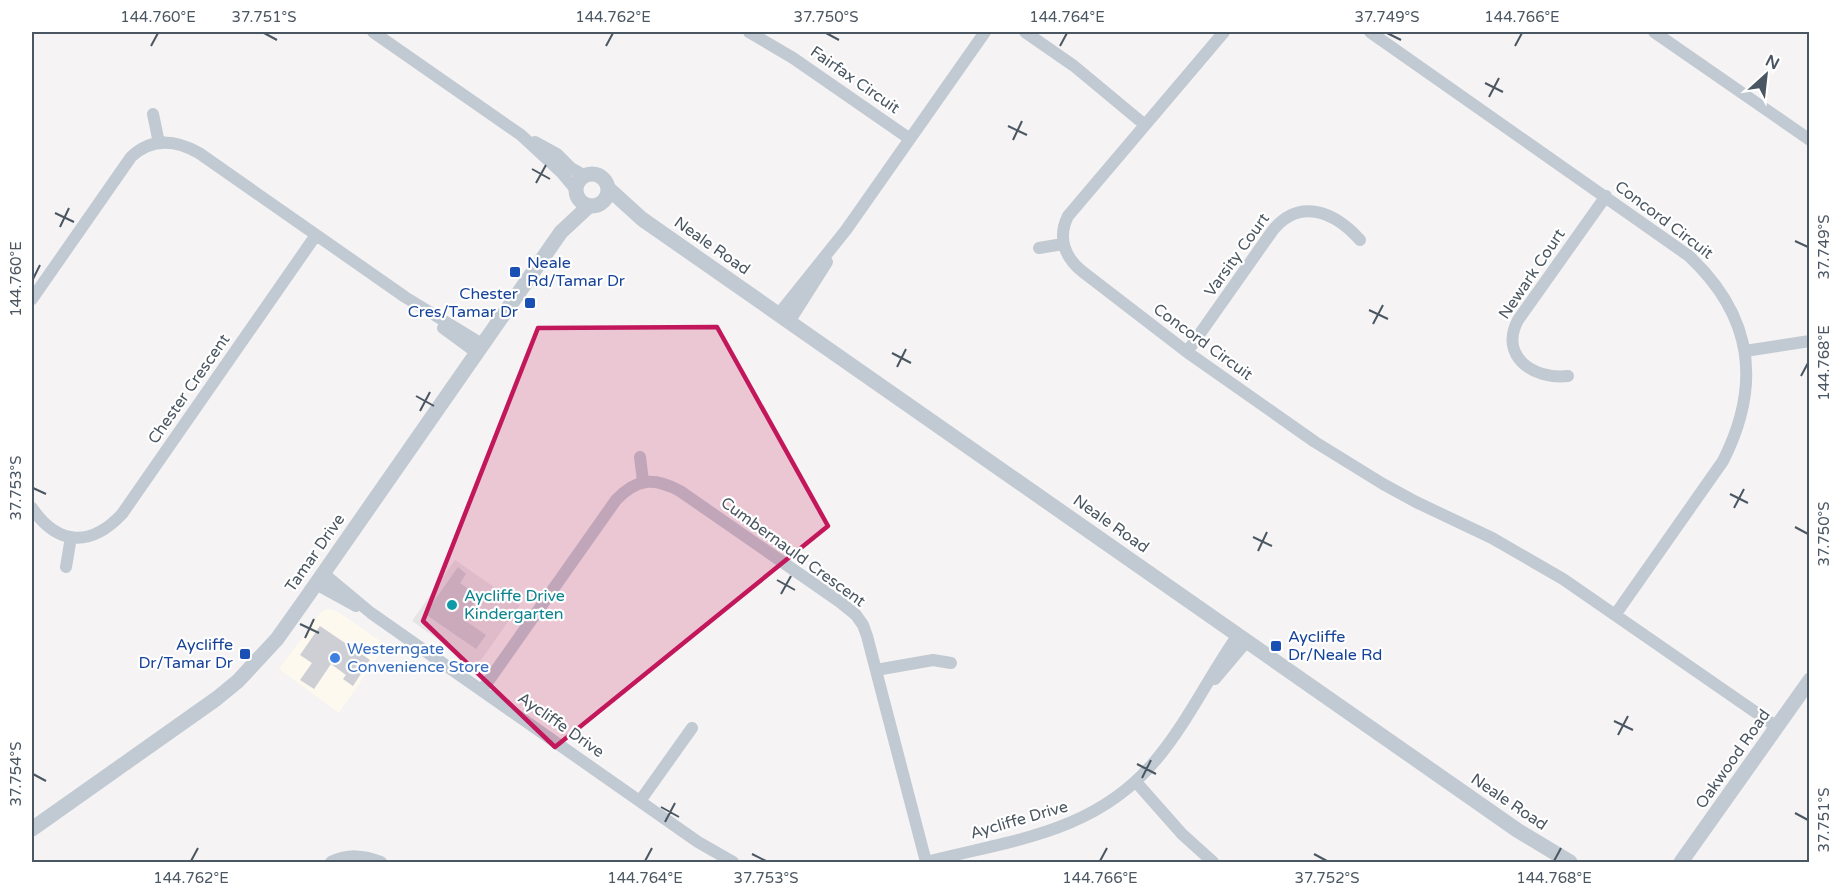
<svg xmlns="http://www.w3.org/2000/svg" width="1841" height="894" viewBox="0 0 1841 894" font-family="'Varela Round',sans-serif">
<rect width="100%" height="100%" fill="#f5f3f3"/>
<path fill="#fdf9ef" d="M327 609 337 611 386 645 339 713 279 669 321 612Z"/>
<path fill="#e6e4e5" d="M455 560 520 605 481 660 477 662H470L412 621Z"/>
<path fill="#cdcfd5" d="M458 567 466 574 460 583 479 596 463 619 486 635 476 649 425 614Z
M320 626 370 660 353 686 343 679 346 675 331 664 314 689 300 680 312 663 300 655Z"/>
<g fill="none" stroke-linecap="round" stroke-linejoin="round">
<path stroke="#c1cad2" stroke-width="12" d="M373 32 521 135 561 172 576 190
M749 32 793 58 910 139
M1025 32 1074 66 1145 125
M1224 32 1068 216C1057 238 1065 258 1083 272L1187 352 1315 442 1383 484 1416 502 1492 538 1563 579 1777 727
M1370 32 1689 256C1753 316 1762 384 1723 461L1615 615
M1654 32 1810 140
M153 114 159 143
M535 142 557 154 571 168 585 176
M1039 248 1063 244
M32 299 131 157C152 137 176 140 199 153L405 297 482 344
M778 315 846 230 985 32
M789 322 827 262
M443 328 477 353
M1745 351 1810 341
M1187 352 1273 230C1300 197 1335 212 1360 240
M1568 376C1533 380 1499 356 1518 320L1606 196
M640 457 643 481
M32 508C58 546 91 547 122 514L316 235
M66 567 71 537
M323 573 371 613 698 842 733 862
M316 584 356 606
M876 670 933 660 951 663
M1215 679 1247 641
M482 690 616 500C637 478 654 477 680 491L840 602 856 615 863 625 867 636 926 862
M1136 782 1182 834 1213 862
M640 801 692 728
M331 862C348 854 363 855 381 862
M926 862C1012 840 1095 833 1155 761 1188 722 1209 676 1238 635"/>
<path stroke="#c1cad2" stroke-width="15" d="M576 190a16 16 0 1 1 32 0a16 16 0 1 1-32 0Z
M609 189 642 219 1517 830 1570 862
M32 829 216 699 238 681 277 639 304 601 561 232 589 206
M1681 862 1810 680"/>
</g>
<path fill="#c2185b" fill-opacity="0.2" stroke="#c2185b" stroke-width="4.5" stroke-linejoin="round" d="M717 327 828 526 555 747 423 621 538 328Z"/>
<path fill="none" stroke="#4a5661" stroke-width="2" d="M264 33 277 40M826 33 839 40M1387 33 1401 40M151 46 158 33M606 46 613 33M1060 46 1067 33M1515 46 1522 33M1485 83 1503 92M1489 97 1499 78M1008 126 1027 135M1013 140 1022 121M532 169 550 179M536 183 546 165M55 213 74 222M60 227 69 208M1795 241 1808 247M33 279 40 265M1369 310 1388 319M1373 324 1383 305M892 353 911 363M897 367 906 349M1801 376 1808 363M416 396 434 406M420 411 430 392M33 488 46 494M1730 494 1748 503M1734 508 1744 489M1795 527 1808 534M1253 537 1272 546M1258 551 1267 532M777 580 795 590M781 594 791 576M300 624 319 633M305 638 314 619M1614 721 1633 730M1618 735 1628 716M1137 764 1156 774M33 774 46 781M1142 778 1151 760M661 807 679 817M1795 813 1808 820M665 822 675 803M752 854 766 861M1314 854 1327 861M191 861 198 848M645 861 652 848M1100 861 1107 848M1554 861 1561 848"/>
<g fill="#1a4fb4" stroke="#fff" stroke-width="2">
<rect x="509" y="266" width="12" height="12" rx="3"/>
<rect x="524" y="297" width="12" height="12" rx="3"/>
<rect x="1270" y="640" width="12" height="12" rx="3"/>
<rect x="239" y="648" width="12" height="12" rx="3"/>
</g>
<circle fill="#0f9aa8" stroke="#fff" stroke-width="2" cx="452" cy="605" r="6"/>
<circle fill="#3f7fe0" stroke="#fff" stroke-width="2" cx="335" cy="658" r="6"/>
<g text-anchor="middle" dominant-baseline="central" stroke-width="4.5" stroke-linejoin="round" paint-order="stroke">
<g font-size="16" fill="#4a5661" stroke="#fff">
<text transform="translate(855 80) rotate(35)">Fairfax Circuit</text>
<text transform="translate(1664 220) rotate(37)">Concord Circuit</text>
<text transform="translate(712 246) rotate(35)">Neale Road</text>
<text transform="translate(1237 255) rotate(-54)">Varsity Court</text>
<text transform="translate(1532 274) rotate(-56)">Newark Court</text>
<text transform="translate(1203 342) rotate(36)">Concord Circuit</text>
<text transform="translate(189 389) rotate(-55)">Chester Crescent</text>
<text transform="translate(1111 524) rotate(35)">Neale Road</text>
<text transform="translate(793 552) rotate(36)">Cumbernauld Crescent</text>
<text transform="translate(315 553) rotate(-55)">Tamar Drive</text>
<text transform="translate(561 725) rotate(35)">Aycliffe Drive</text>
<text transform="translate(1733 759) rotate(-55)">Oakwood Road</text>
<text transform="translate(1509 802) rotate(34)">Neale Road</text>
<text transform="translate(1019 820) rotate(-16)">Aycliffe Drive</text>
</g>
<g font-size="16" fill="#164399" stroke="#fff" text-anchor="start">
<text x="527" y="263">Neale<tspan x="527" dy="18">Rd/Tamar Dr</tspan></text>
<text x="518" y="294" text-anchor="end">Chester<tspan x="518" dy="18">Cres/Tamar Dr</tspan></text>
<text x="1288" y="637">Aycliffe<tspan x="1288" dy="18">Dr/Neale Rd</tspan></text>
<text x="233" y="645" text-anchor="end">Aycliffe<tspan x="233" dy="18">Dr/Tamar Dr</tspan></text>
</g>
<g font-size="16" fill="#0d838f" stroke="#fff" text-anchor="start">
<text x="464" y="596">Aycliffe Drive<tspan x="464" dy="18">Kindergarten</tspan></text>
</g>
<g font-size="16" fill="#366cbe" stroke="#fff" text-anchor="start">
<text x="347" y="649">Westerngate<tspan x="347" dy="18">Convenience Store</tspan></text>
</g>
</g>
<rect width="1841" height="894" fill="none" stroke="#ffffff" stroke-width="66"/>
<g transform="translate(1766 75) rotate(27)" stroke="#ffffff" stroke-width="4.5" paint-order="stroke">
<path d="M0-4.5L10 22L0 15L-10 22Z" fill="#4a5661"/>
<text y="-9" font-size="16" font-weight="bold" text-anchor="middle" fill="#4a5661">N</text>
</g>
<rect x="33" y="33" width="1775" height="828" fill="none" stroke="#4a5661" stroke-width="2"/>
<g font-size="15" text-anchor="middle" fill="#4a5661">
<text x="158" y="22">144.760°E</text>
<text x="264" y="22">37.751°S</text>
<text x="613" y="22">144.762°E</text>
<text x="826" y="22">37.750°S</text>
<text x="1067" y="22">144.764°E</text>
<text x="1387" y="22">37.749°S</text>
<text x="1522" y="22">144.766°E</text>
<text transform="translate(1824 247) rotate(-90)" y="5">37.749°S</text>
<text transform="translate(16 279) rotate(-90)" y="5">144.760°E</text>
<text transform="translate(1824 363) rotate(-90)" y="5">144.768°E</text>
<text transform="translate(16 488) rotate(-90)" y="5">37.753°S</text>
<text transform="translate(1824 534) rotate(-90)" y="5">37.750°S</text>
<text transform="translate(16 774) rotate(-90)" y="5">37.754°S</text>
<text transform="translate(1824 820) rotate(-90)" y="5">37.751°S</text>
<text x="191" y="883">144.762°E</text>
<text x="645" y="883">144.764°E</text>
<text x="766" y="883">37.753°S</text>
<text x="1100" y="883">144.766°E</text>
<text x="1327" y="883">37.752°S</text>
<text x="1554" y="883">144.768°E</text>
</g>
</svg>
